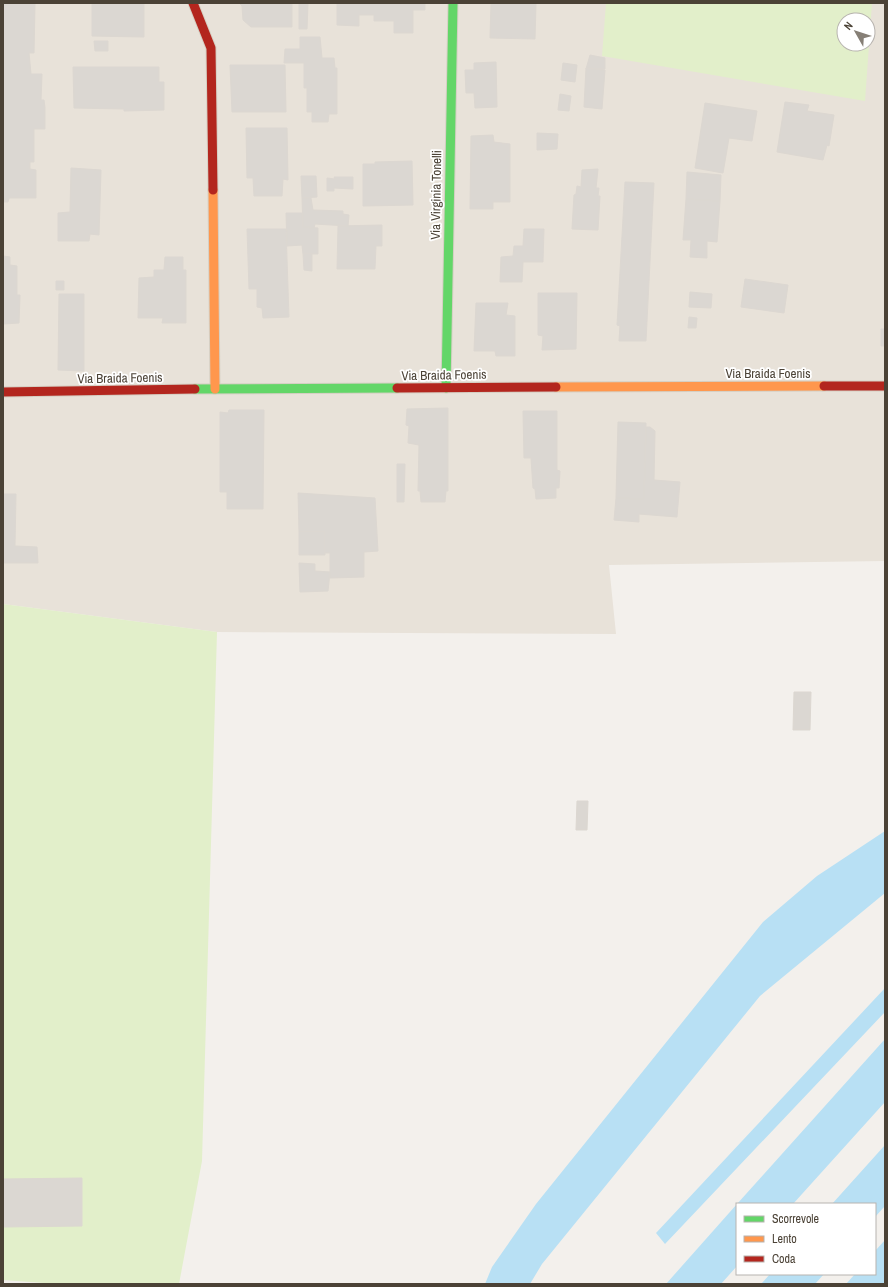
<svg xmlns="http://www.w3.org/2000/svg" width="888" height="1287" viewBox="0 0 888 1287" font-family="'Archivo Narrow',sans-serif">
<rect width="100%" height="100%" fill="#f3f0ec"/>
<path fill="#e8e2d9" fill-rule="evenodd" d="M3 3H885V561L609 565 616 634 217 632 3 604ZM844 20H868V44H844Z"/>
<path fill="#e2efca" fill-rule="evenodd" d="M606 3H872L865 101 602 56ZM844 20H868V44H844Z
M3 604 217 632 202 1161 179 1284H58L3 1280Z"/>
<path fill="#b8e0f4" d="M885 831V893L760 996 542 1264 530 1284H485L492 1267 536 1204 763 922 817 876Z
M885 988V1012L665 1244 656 1233Z
M885 1039V1102L793 1204H737Z
M885 1145V1206L875 1217V1204H832Z
M737 1204V1266L721 1284H666Z
M885 1240V1284H846L855 1274H875V1251Z
M770 1274H824L815 1284H761Z"/>
<path fill="#dbd7d2" stroke="#dcd7d1" d="M3 3H35L34 53H29L31 74H42L41 100H44L45 108V129H34V162H30V169L36 170V198H9L8 202H3Z
M98 3H144V37L92 36V4Z
M239 3H292V27H251L243 20 242 6Z
M299 3H308L307 29H299Z
M326 3H425V10H413V33H394V21H374V15H359V26L337 25V3Z
M491 3H536L535 39 490 38Z
M300 37H320L322 58H334L335 68H337V114H329L328 122H312V112H307V88H304V63H284L285 49H300Z
M94 41H108V51H95Z
M590 55 605 58V69H586Z
M496 62 497 107 475 108 474 93H466L465 70H474V63Z
M563 63 577 65 575 82 561 80Z
M230 65H285L286 112H232Z
M73 67H159V82H164V110L124 111V109L74 108Z
M586 68 605 70 602 109 584 107Z
M560 94 571 96 569 111 558 110Z
M785 102 809 105 807 111 834 115 829 146 827 145 823 160 777 152Z
M705 103 757 111 752 141 729 138 723 173 695 168Z
M246 128H287L288 180 283 179 282 196H254L253 178H247Z
M537 133 558 134 557 149 537 150Z
M493 135 494 142 510 144V202H493V209H470L471 136Z
M412 161 413 205 363 206V164H375V162Z
M71 168 101 170 99 235 90 234 89 241H58V213L70 212Z
M598 169 596 188H599L598 196H600L598 230 572 229 574 195 576 194 577 186 581 187 582 170Z
M687 172 721 175 720 201 686 199Z
M301 176H316L317 197 302 198Z
M334 177H353V189L334 188V191H327V178L335 179Z
M625 182 654 183 646 341H619L620 326 617 325Z
M302 198H311L313 210 343 211V214L349 215 348 226 315 224 314 228 303 227Z
M686 199 720 201 717 242 707 241V258L690 257 691 240H683Z
M286 213H302L303 227 318 228V254H303L302 245 287 246Z
M382 225V246H376L375 269H337L338 226Z
M247 229H286L289 317 263 318 262 308 257 307V289H249Z
M524 229H544L543 262H523L522 282H500L501 257 513 256 514 246H523Z
M303 254H312V271L304 270Z
M3 256 10 257V265L17 266V295H20L19 323 3 324Z
M165 257H183V270H186V323H162L163 318H138L139 278 154 277V270H164Z
M745 279 788 285 784 313 741 307Z
M56 281H64V290H56Z
M690 292 712 294 711 308 689 307Z
M538 293H577L576 349 542 350 543 336 538 335Z
M59 294H84V371L58 370Z
M476 303H508L506 315 515 316V356H496L495 351H474Z
M689 317 697 318 696 328H688Z
M881 329H885V346H881Z
M448 408V491H446L445 502H421L420 491H418L419 445 408 443 409 426 406 425 407 409Z
M229 410H264L263 509H227V492H220V412L228 413Z
M523 411H557V470L560 471 559 488H556V498L536 499 535 489 533 488 531 458H524Z
M618 422 646 423 644 499 616 498Z
M646 427H650L655 431 654 480 680 482 677 517 639 514V522L614 520 616 498 644 499Z
M397 464H405L404 502H397Z
M298 493 375 498 378 551 364 552V577L330 578V553H325V532H299Z
M3 494H16L15 546 37 547 38 563H3Z
M299 532H325V555H299Z
M299 563 315 564V571L330 572 328 591 300 592Z
M794 692H811L810 730H793Z
M577 801H588L587 830H576Z
M82 1178V1226L3 1227V1179Z"/>
<g fill="none" stroke-linecap="round" stroke-linejoin="round">
<g stroke="#d5cfc3" stroke-width="11">
<path id="fast" d="M446 388 453 3
M195 389 397 388"/>
</g>
<g stroke="#d5cfc3" stroke-width="11">
<path id="slow" d="M213 190 215 389
M556 387 824 386"/>
</g>
<g stroke="#d5cfc3" stroke-width="11">
<path id="jam" d="M193 3 211 48 213 190
M824 386H885
M397 388 556 387
M3 392 195 389"/>
</g>
<use href="#fast" stroke="#63d668" stroke-width="9"/>
<use href="#slow" stroke="#ff974d" stroke-width="9"/>
<use href="#jam" stroke="#b3261e" stroke-width="9"/>
</g>
<g text-anchor="middle" dominant-baseline="central" stroke-width="3.5" stroke-linejoin="round" paint-order="stroke">
<g font-size="13" fill="#4b4236" stroke="#fff">
<text transform="translate(436 195) rotate(-89)">Via Virginia Tonelli</text>
<text x="768" y="373">Via Braida Foenis</text>
<text transform="translate(444 375) rotate(-1)">Via Braida Foenis</text>
<text transform="translate(120 378) rotate(-1)">Via Braida Foenis</text>
</g>
</g>
<rect width="888" height="1287" fill="none" stroke="#4b4236" stroke-width="8"/>
<rect x="736" y="1203" width="140" height="72" fill="#ffffff" stroke="#b7b3af"/>
<rect x="744" y="1216" width="20" height="6" fill="#63d668" stroke="#b7b3af"/>
<text x="772" y="1223" font-size="12" fill="#4b4236">Scorrevole</text>
<rect x="744" y="1236" width="20" height="6" fill="#ff974d" stroke="#b7b3af"/>
<text x="772" y="1243" font-size="12" fill="#4b4236">Lento</text>
<rect x="744" y="1256" width="20" height="6" fill="#b3261e" stroke="#b7b3af"/>
<text x="772" y="1263" font-size="12" fill="#4b4236">Coda</text>
<g transform="translate(856 32) rotate(309)"><circle r="19" fill="#ffffff" stroke="#b7b3af"/>
<path d="M0-3L7 15L0 10L-7 15Z" fill="#867f76"/>
<text y="-6" font-size="11" font-weight="bold" text-anchor="middle" fill="#4b4236">N</text>
</g>
</svg>
